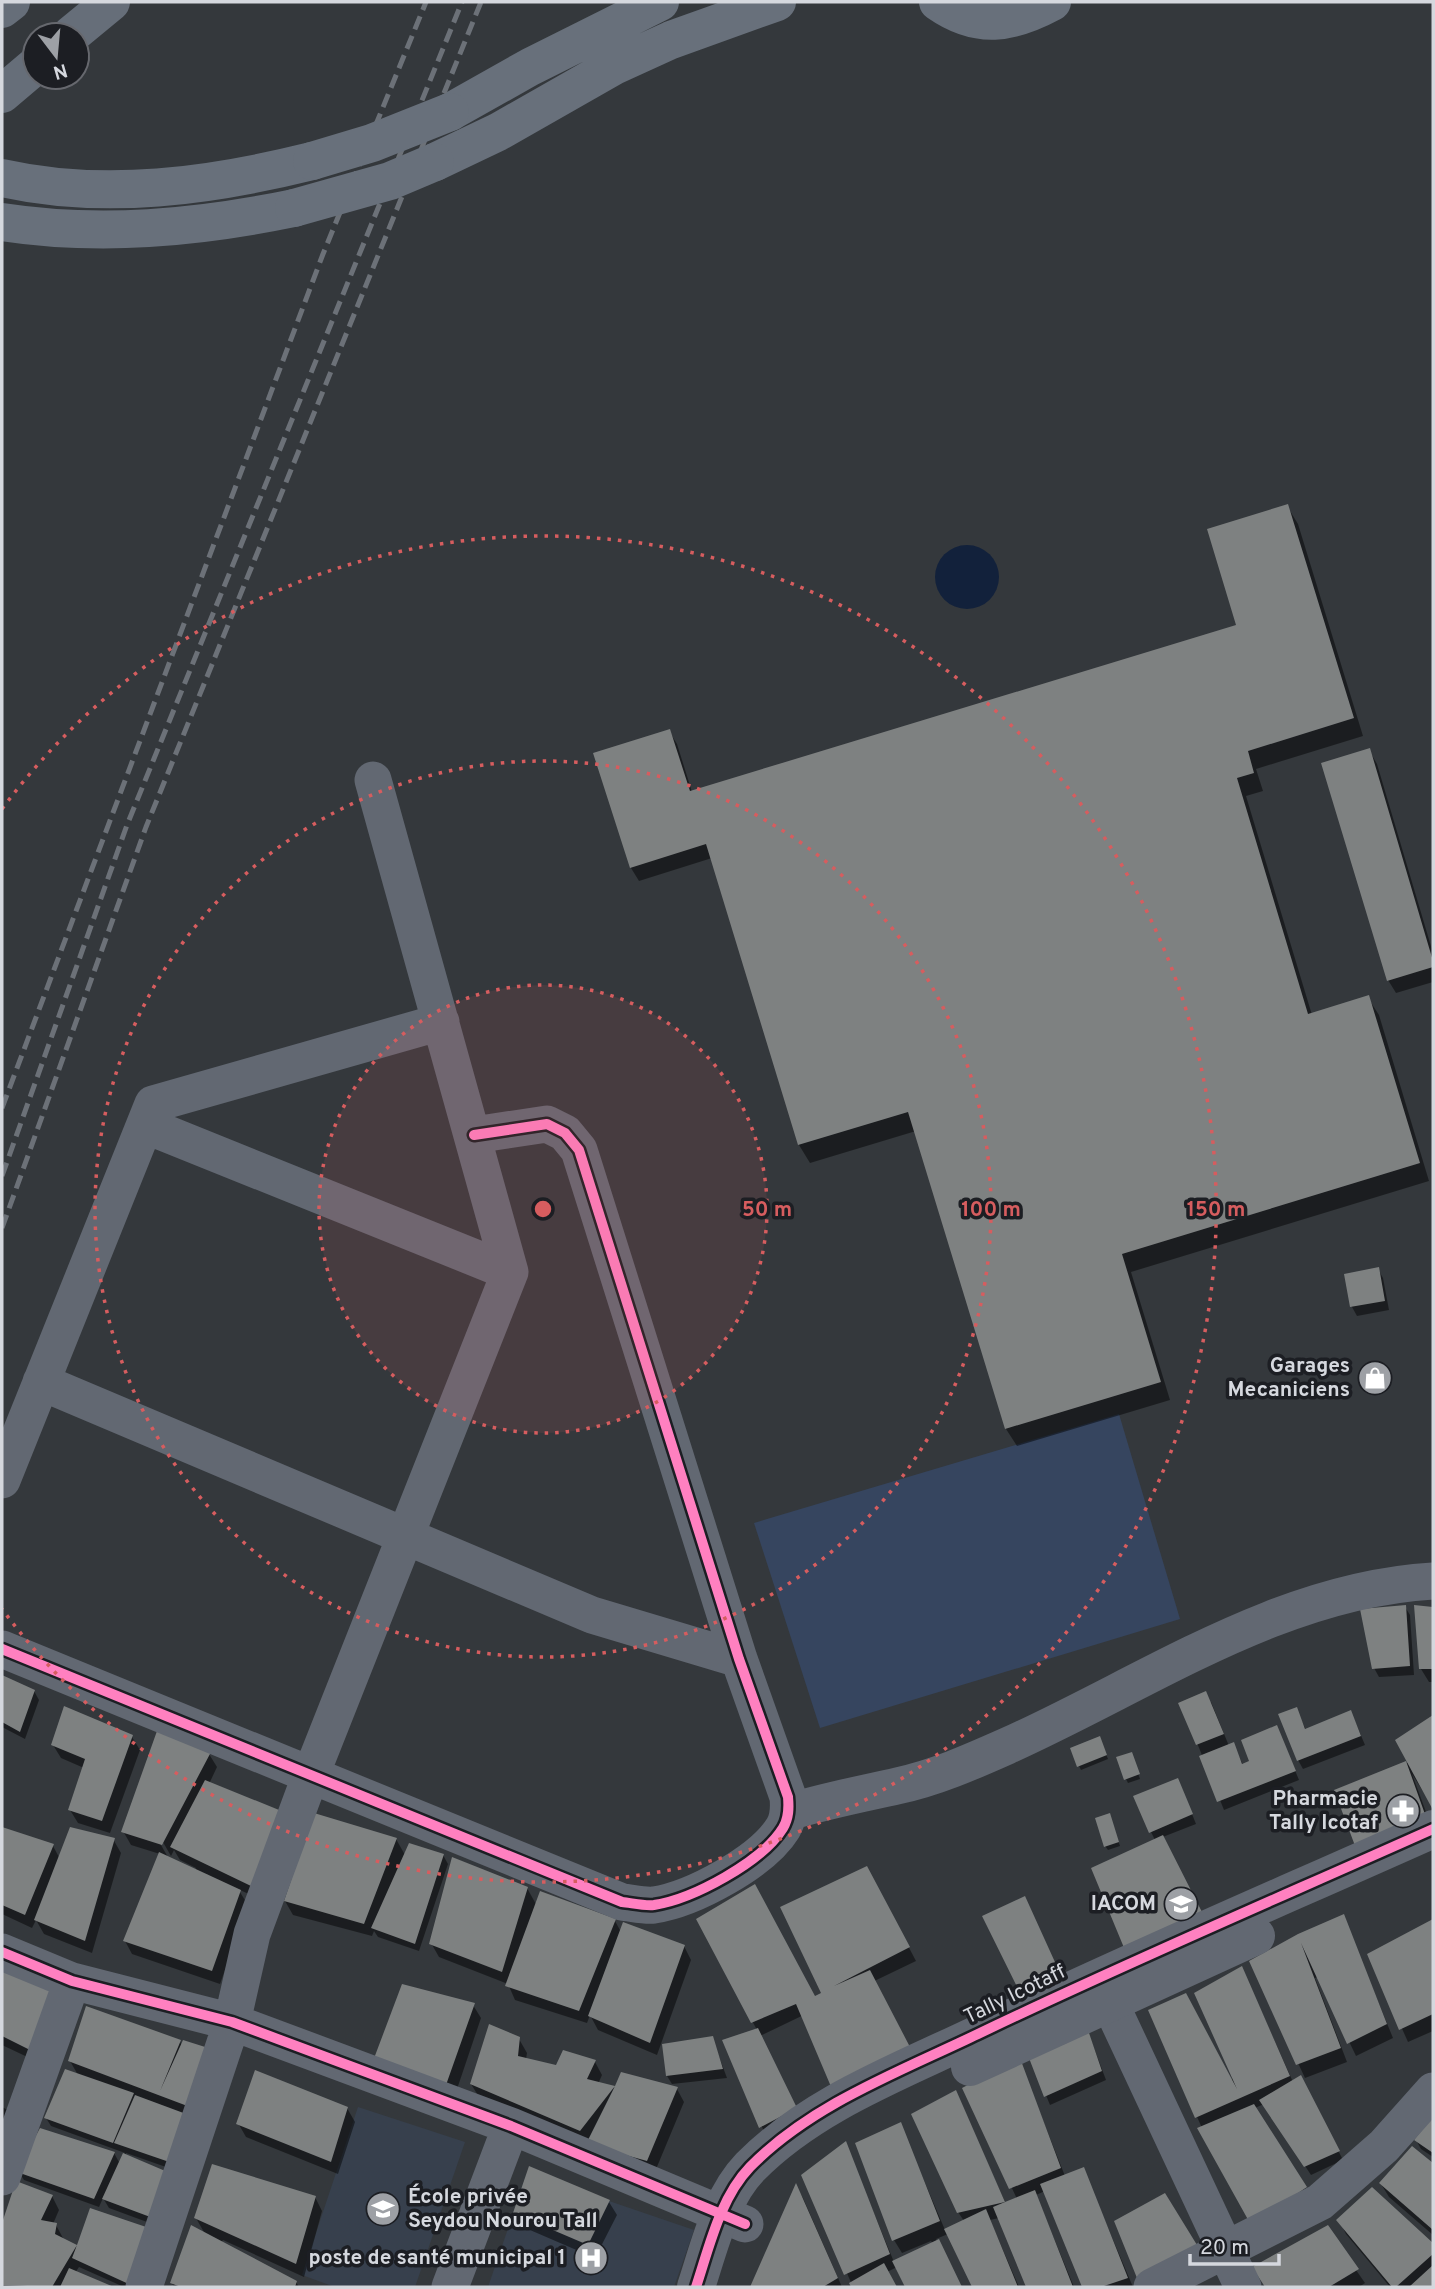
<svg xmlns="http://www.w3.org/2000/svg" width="1435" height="2289" viewBox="0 0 1435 2289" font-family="Overpass,sans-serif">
<rect width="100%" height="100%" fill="#34383c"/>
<path fill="#37404d" d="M358 2107 465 2142 415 2287H335L302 2275Z
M527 2173 694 2230 674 2287H488Z"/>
<path fill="#36455f" d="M1119 1414 1180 1619 820 1728 754 1523Z"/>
<path fill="#12213b" d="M935 577a32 32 0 1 1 64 0a32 32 0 1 1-64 0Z"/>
<path fill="#0007" fill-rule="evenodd" d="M1287 506 1298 524 1363 736 1256 769 1263 791 1246 796 1312 1015 1368 998 1379 1015 1429 1181 1131 1272 1170 1400 1017 1446 1006 1429 916 1131 810 1163 799 1145 712 858 639 881 631 868 595 754 669 731 677 744 692 792 1238 626Z
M1369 750 1377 764 1433 953V982L1396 993 1388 980Z
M1378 1269 1383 1278 1389 1310 1357 1316 1352 1307 1346 1275Z
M1405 1607 1410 1615 1414 1675 1379 1677 1374 1668Z
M1416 1607 1433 1609V1682H1429L1421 1669Z
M2 1677 34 1691 39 1700 25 1739 2 1727Z
M1211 1702 1229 1746 1233 1744 1243 1765 1252 1762 1277 1727 1299 1780 1224 1810 1181 1703Z
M1296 1709 1306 1730 1351 1712 1365 1745 1303 1769 1298 1760Z
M1433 1717V1807L1412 1774 1433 1831 1336 1791 1409 1762 1397 1740Z
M132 1737 140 1750 110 1833 78 1823 70 1810 84 1768 61 1758 53 1745Z
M1101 1742 1108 1759 1081 1770 1079 1766Z
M209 1754 217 1767 209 1784 259 1899 238 1889 248 1905 220 1984 132 1954 125 1941 160 1854 131 1845 123 1831ZM160 1837 171 1856 174 1850 180 1860 196 1868 195 1871 169 1859 157 1838Z
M1133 1758 1140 1779 1128 1783 1126 1779Z
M1182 1789 1196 1824 1155 1840 1151 1832Z
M1111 1819 1120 1846 1108 1850 1105 1846Z
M2 1829 53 1846 60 1859 113 1839 121 1853 92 1953 44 1934 36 1920 32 1928 2 1914Z
M396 1839 405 1855H443L448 1864 419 1951 378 1937 374 1931 372 1936 293 1915 285 1901Z
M874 1881 916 1961 760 2036 800 2117 766 2136 724 2041 757 2030 698 1920 815 1998 824 1994Z
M527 1888 537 1906 615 1921 621 1932 684 1946 691 1960 657 2055 598 2030 590 2015 587 2023 515 2000 508 1984 439 1957 431 1943Z
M1343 1916 1393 2038 1356 2056 1318 1977 1315 1978 1347 2062 1305 2078 1251 1962Z
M1433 1921V2031L1408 2042 1369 1955Z
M1242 1968 1293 2082 1305 2086 1343 2160 1311 2175 1264 2104 1255 2108 1314 2202 1202 2128 1150 2011 1232 2081Z
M2 1972 55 1992 38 2062 2 2045Z
M473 2005 481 2018 454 2098 383 2075Z
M1088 2032 1106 2080 1050 2105 1031 2059Z
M712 2038 727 2078 672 2084 667 2076Z
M519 2039 527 2053 526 2059 557 2067 595 2062 602 2075 598 2084 616 2088 677 2089 684 2102 654 2174 479 2097 471 2084Z
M180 2042 182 2046 220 2054 183 2173 126 2153 125 2155 166 2229 109 2208 103 2198 99 2207 24 2180 19 2172 114 2153 120 2164 125 2153 51 2126 46 2118 78 2075 70 2061Z
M1019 2060 1065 2176 1083 2169 1133 2287H1084L1045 2191 1036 2195 1074 2287H1028L999 2218 990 2220 1019 2287H974L948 2234 936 2239 961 2287H907L897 2267 887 2272 896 2287H853L804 2175 845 2143 894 2262 933 2244 931 2241 902 2253 894 2240 900 2124 945 2230 964 2221 958 2212 955 2092 1006 2204 1017 2199 965 2088Z
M2 2107 12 2112 2 2165Z
M347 2108 355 2122 338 2174 246 2137 238 2123Z
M1433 2119V2157L1421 2149 1416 2140Z
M1412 2148 1433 2165V2235L1389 2197 1381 2184Z
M530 2168 609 2202 617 2215 595 2258 523 2227 515 2213Z
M17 2184 52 2196 59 2210 53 2224 56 2225 64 2240 140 2287H124L79 2267 75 2273 109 2287H2V2229Z
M796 2187 803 2198 842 2287H752Z
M1372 2189 1433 2246V2287H1390L1346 2234 1339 2220Z
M315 2197 322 2211 304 2277 223 2240 221 2243 296 2282 299 2287H174L172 2283 205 2234 196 2218Z
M1327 2228 1365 2283 1359 2287H1266L1254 2268Z"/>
<path fill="#7e8181" d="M1288 504 1354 718 1248 751 1254 773 1237 778 1308 1014 1369 995 1420 1163 1122 1254 1161 1382 1005 1429 908 1112 798 1145 706 844 630 868 593 753 670 729 690 791 1236 625 1207 529Z
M1370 748 1433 961V967L1387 981 1321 763Z
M1379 1267 1385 1301 1350 1307 1344 1274Z
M1406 1605 1410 1666 1372 1669 1360 1609Z
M1414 1605 1433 1607V1669H1419Z
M2 1675 35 1690 20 1732 2 1722Z
M1206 1691 1224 1734 1196 1745 1178 1703Z
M64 1706 133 1735 102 1821 68 1810 85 1759 51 1745Z
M1297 1707 1305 1729 1351 1710 1361 1736 1297 1761 1278 1714Z
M1433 1715V1810L1395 1740Z
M1277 1725 1296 1771 1217 1802 1199 1756 1234 1742 1242 1764 1249 1761 1241 1740Z
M157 1731 211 1752 162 1845 121 1832Z
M1100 1736 1107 1755 1077 1767 1070 1748Z
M1132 1752 1140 1774 1124 1780 1116 1757Z
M1406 1761 1426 1817 1357 1851 1334 1790Z
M1178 1778 1193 1814 1149 1833 1133 1796Z
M205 1780 284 1812 251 1886 170 1847Z
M314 1813 397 1838 364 1924 284 1901Z
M1110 1813 1119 1842 1104 1847 1095 1818Z
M2 1827 54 1844 25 1915 2 1905Z
M70 1827 115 1838 85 1941 34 1920Z
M1163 1835 1203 1914 1127 1955 1091 1868Z
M409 1843 444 1854 415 1944 371 1928Z
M159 1852 241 1890 212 1971 123 1941Z
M452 1857 528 1887 502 1972 429 1944Z
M867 1866 910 1947 834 1986 870 1970 910 2047 832 2089 796 2004 751 2023 696 1919 755 1884 815 1996 821 1993 780 1907Z
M540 1891 616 1919 579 2011 505 1986Z
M1025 1896 1064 1982 1025 2003 982 1916Z
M1344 1914 1387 2024 1347 2044 1301 1943 1341 2048 1296 2065 1249 1961 1298 1934Z
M1433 1919V2014L1399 2030 1367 1954Z
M623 1922 685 1945 650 2043 588 2016Z
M1242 1966 1290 2076 1195 2118 1148 2010 1186 1993 1237 2089 1194 1993Z
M2 1970 56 1990 30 2050 2 2036Z
M402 1984 475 2003 446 2085 373 2061Z
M86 2006 181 2040 160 2091 183 2040 221 2052 198 2110 68 2061Z
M489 2024 520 2037 518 2056 556 2065 563 2050 596 2060 587 2079 615 2086 621 2072 678 2087 647 2161 586 2144 615 2086 580 2131 470 2084Z
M758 2028 797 2108 759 2128 722 2040Z
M1088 2030 1102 2071 1044 2097 1029 2058Z
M713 2036 723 2069 666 2076 662 2044Z
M1020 2058 1061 2168 1009 2189 962 2088Z
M65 2069 134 2093 113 2143 44 2118Z
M255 2070 348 2107 331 2162 236 2124Z
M1301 2075 1340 2151 1304 2167 1259 2100Z
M956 2090 1005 2202 1035 2190 1073 2287H1026L993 2207 1005 2202 957 2213 911 2114Z
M135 2095 197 2118 178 2165 114 2143Z
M1254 2104 1307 2187 1251 2225 1197 2128Z
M1433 2116V2153L1414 2140Z
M901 2122 940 2221 892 2241 855 2143Z
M40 2128 115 2152 94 2199 17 2172Z
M846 2141 890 2254 844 2275 801 2175Z
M1412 2146 1433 2163V2230L1379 2183Z
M123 2153 177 2176 161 2221 102 2199Z
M212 2164 316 2196 296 2264 194 2218Z
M529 2166 610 2200 588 2245 513 2213Z
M1084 2167 1128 2278 1101 2287H1082L1040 2184Z
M16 2181 53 2195 41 2220 57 2223 55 2234 77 2245 90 2208 155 2230 133 2286 72 2258 77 2245 52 2287 2 2285V2223Z
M796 2183 838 2278 823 2287H750Z
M1372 2187 1433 2243V2254L1396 2287H1392L1336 2220Z
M1165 2193 1197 2245 1137 2278 1114 2221Z
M986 2209 1018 2287H972L944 2229Z
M191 2225 297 2281 295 2287H181L170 2283Z
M1328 2225 1359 2269 1329 2287H1265L1252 2267Z
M939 2239 962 2287H905L892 2261Z
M884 2263 897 2287H851L849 2283Z
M1433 2265V2287H1409Z
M69 2268 114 2287H60Z"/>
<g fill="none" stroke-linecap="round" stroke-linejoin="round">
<path stroke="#626872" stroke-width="37" d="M145 1125 510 1272
M41 1382 592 1615 739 1659
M2 1480 153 1104 441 1022
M2 1649 622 1902C632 1903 644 1906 654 1905 693 1899 762 1862 783 1828 789 1818 789 1808 788 1797L739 1659 579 1150 565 1133 547 1124 474 1135
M789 1812C825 1801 861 1794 897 1786 935 1778 971 1762 1007 1746 1145 1684 1278 1590 1433 1581
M2 1952 72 1981 232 2022 511 2126 745 2224
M1110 2003 1243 2287
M2 2177 72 1981
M144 2287 232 2022 252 1934 310 1777 510 1272 373 780
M450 2287 511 2126
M1152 2287 1320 2202 1384 2146 1433 2091"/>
<path stroke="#626872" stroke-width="38" d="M970 2067 1256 1936
M696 2287C709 2248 720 2198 750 2167 812 2104 899 2072 978 2034 1128 1962 1281 1897 1433 1829"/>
<path stroke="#68707b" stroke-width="38" d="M938 2C978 30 1011 24 1052 2
M450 112 530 67 660 2
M435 162 498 132 614 66 671 40 777 2
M2 178C105 201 211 186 312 161
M2 222C100 237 197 228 294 208"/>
<path stroke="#666e79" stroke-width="38" d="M2 9 11 2
M71 35 111 2
M2 94 35 66"/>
<path stroke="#6c7178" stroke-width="5" stroke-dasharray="14 7" stroke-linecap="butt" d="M2 1108 323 254 426 2
M2 1176 127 825 462 2
M2 1228 146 827 481 2"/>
<path stroke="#68707b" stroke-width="38" d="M312 161 372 143 450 112
M294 208 390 181 435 162"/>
<g stroke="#1c1e23" stroke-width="15">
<path id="cycleway" d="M2 1649 622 1902C632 1903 644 1906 654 1905 693 1899 762 1862 783 1828 789 1818 789 1808 788 1797L739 1659 579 1150 565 1133 547 1124 474 1135
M2 1952 72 1981 232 2022 511 2126 745 2224
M696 2287C709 2248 720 2198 750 2167 812 2104 899 2072 978 2034 1128 1962 1281 1897 1433 1829"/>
</g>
<use href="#cycleway" stroke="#ff80c0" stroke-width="10"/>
</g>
<circle cx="543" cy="1209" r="224" fill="#d65d5f" fill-opacity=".12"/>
<g fill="none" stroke="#d65d5f" stroke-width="3.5" stroke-dasharray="3.5 7">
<circle cx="543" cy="1209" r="224"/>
<circle cx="543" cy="1209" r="448"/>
<path d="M2 809A673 673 0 1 1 2 1609"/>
</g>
<defs>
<g id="shop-disc" transform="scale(1.75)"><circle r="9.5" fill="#9da0a5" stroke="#1c1e23"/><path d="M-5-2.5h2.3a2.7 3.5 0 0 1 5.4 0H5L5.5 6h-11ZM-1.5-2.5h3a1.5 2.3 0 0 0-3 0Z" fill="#fff"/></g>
<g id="pharmacy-disc" transform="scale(1.75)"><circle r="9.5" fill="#9da0a5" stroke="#1c1e23"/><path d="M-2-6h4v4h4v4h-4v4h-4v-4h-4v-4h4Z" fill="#fff"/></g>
<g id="university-disc" transform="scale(1.75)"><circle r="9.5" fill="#9da0a5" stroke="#1c1e23"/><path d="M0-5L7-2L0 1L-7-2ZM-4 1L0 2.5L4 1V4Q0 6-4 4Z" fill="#fff"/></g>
<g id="hospital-disc" transform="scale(1.75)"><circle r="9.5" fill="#9da0a5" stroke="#1c1e23"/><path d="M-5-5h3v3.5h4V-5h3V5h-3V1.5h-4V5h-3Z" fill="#fff"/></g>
</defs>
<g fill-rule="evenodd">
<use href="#shop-disc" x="1375" y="1378"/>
<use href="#pharmacy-disc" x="1403" y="1811"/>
<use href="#university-disc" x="1181" y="1904"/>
<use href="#university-disc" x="383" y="2209"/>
<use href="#hospital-disc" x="591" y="2258"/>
</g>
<g text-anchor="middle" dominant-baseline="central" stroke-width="7" stroke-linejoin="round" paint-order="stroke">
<g font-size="21" font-weight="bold" fill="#d5d8de" stroke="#1c1e23" text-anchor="end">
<text x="1350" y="1366">Garages<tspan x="1350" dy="24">Mecaniciens</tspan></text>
<text x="1378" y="1799">Pharmacie<tspan x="1378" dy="24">Tally Icotaf</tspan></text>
<text x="1156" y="1904">IACOM</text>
<text x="408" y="2197" text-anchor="start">École privée<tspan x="408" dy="24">Seydou Nourou Tall</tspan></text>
<text x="566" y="2258">poste de santé municipal 1</text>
</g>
<g font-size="21" fill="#d5d8de" stroke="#1c1e23">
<text transform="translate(1015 1995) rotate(-26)">Tally Icotaff</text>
</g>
</g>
<circle cx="543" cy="1209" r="10" fill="#d65d5f" stroke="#1c1e23" stroke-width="3.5"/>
<g font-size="21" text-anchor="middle" font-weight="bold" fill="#d65d5f" stroke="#1c1e23" stroke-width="7" stroke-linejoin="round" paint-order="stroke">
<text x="767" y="1216">50 m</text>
<text x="991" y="1216">100 m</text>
<text x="1216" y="1216">150 m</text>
</g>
<rect width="1435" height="2289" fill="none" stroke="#d5d8de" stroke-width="7"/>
<g transform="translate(56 56) rotate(164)"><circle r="33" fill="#1c1e23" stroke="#66686e" stroke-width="2"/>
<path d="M0-5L12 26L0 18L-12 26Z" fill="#9da0a5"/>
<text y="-10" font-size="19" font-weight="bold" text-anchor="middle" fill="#d5d8de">N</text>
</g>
<path d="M1190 2254v10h89v-10" fill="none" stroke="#d5d8de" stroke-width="3.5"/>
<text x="1200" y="2254" font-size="21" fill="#d5d8de" stroke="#1c1e23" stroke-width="5" paint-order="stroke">20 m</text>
</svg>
